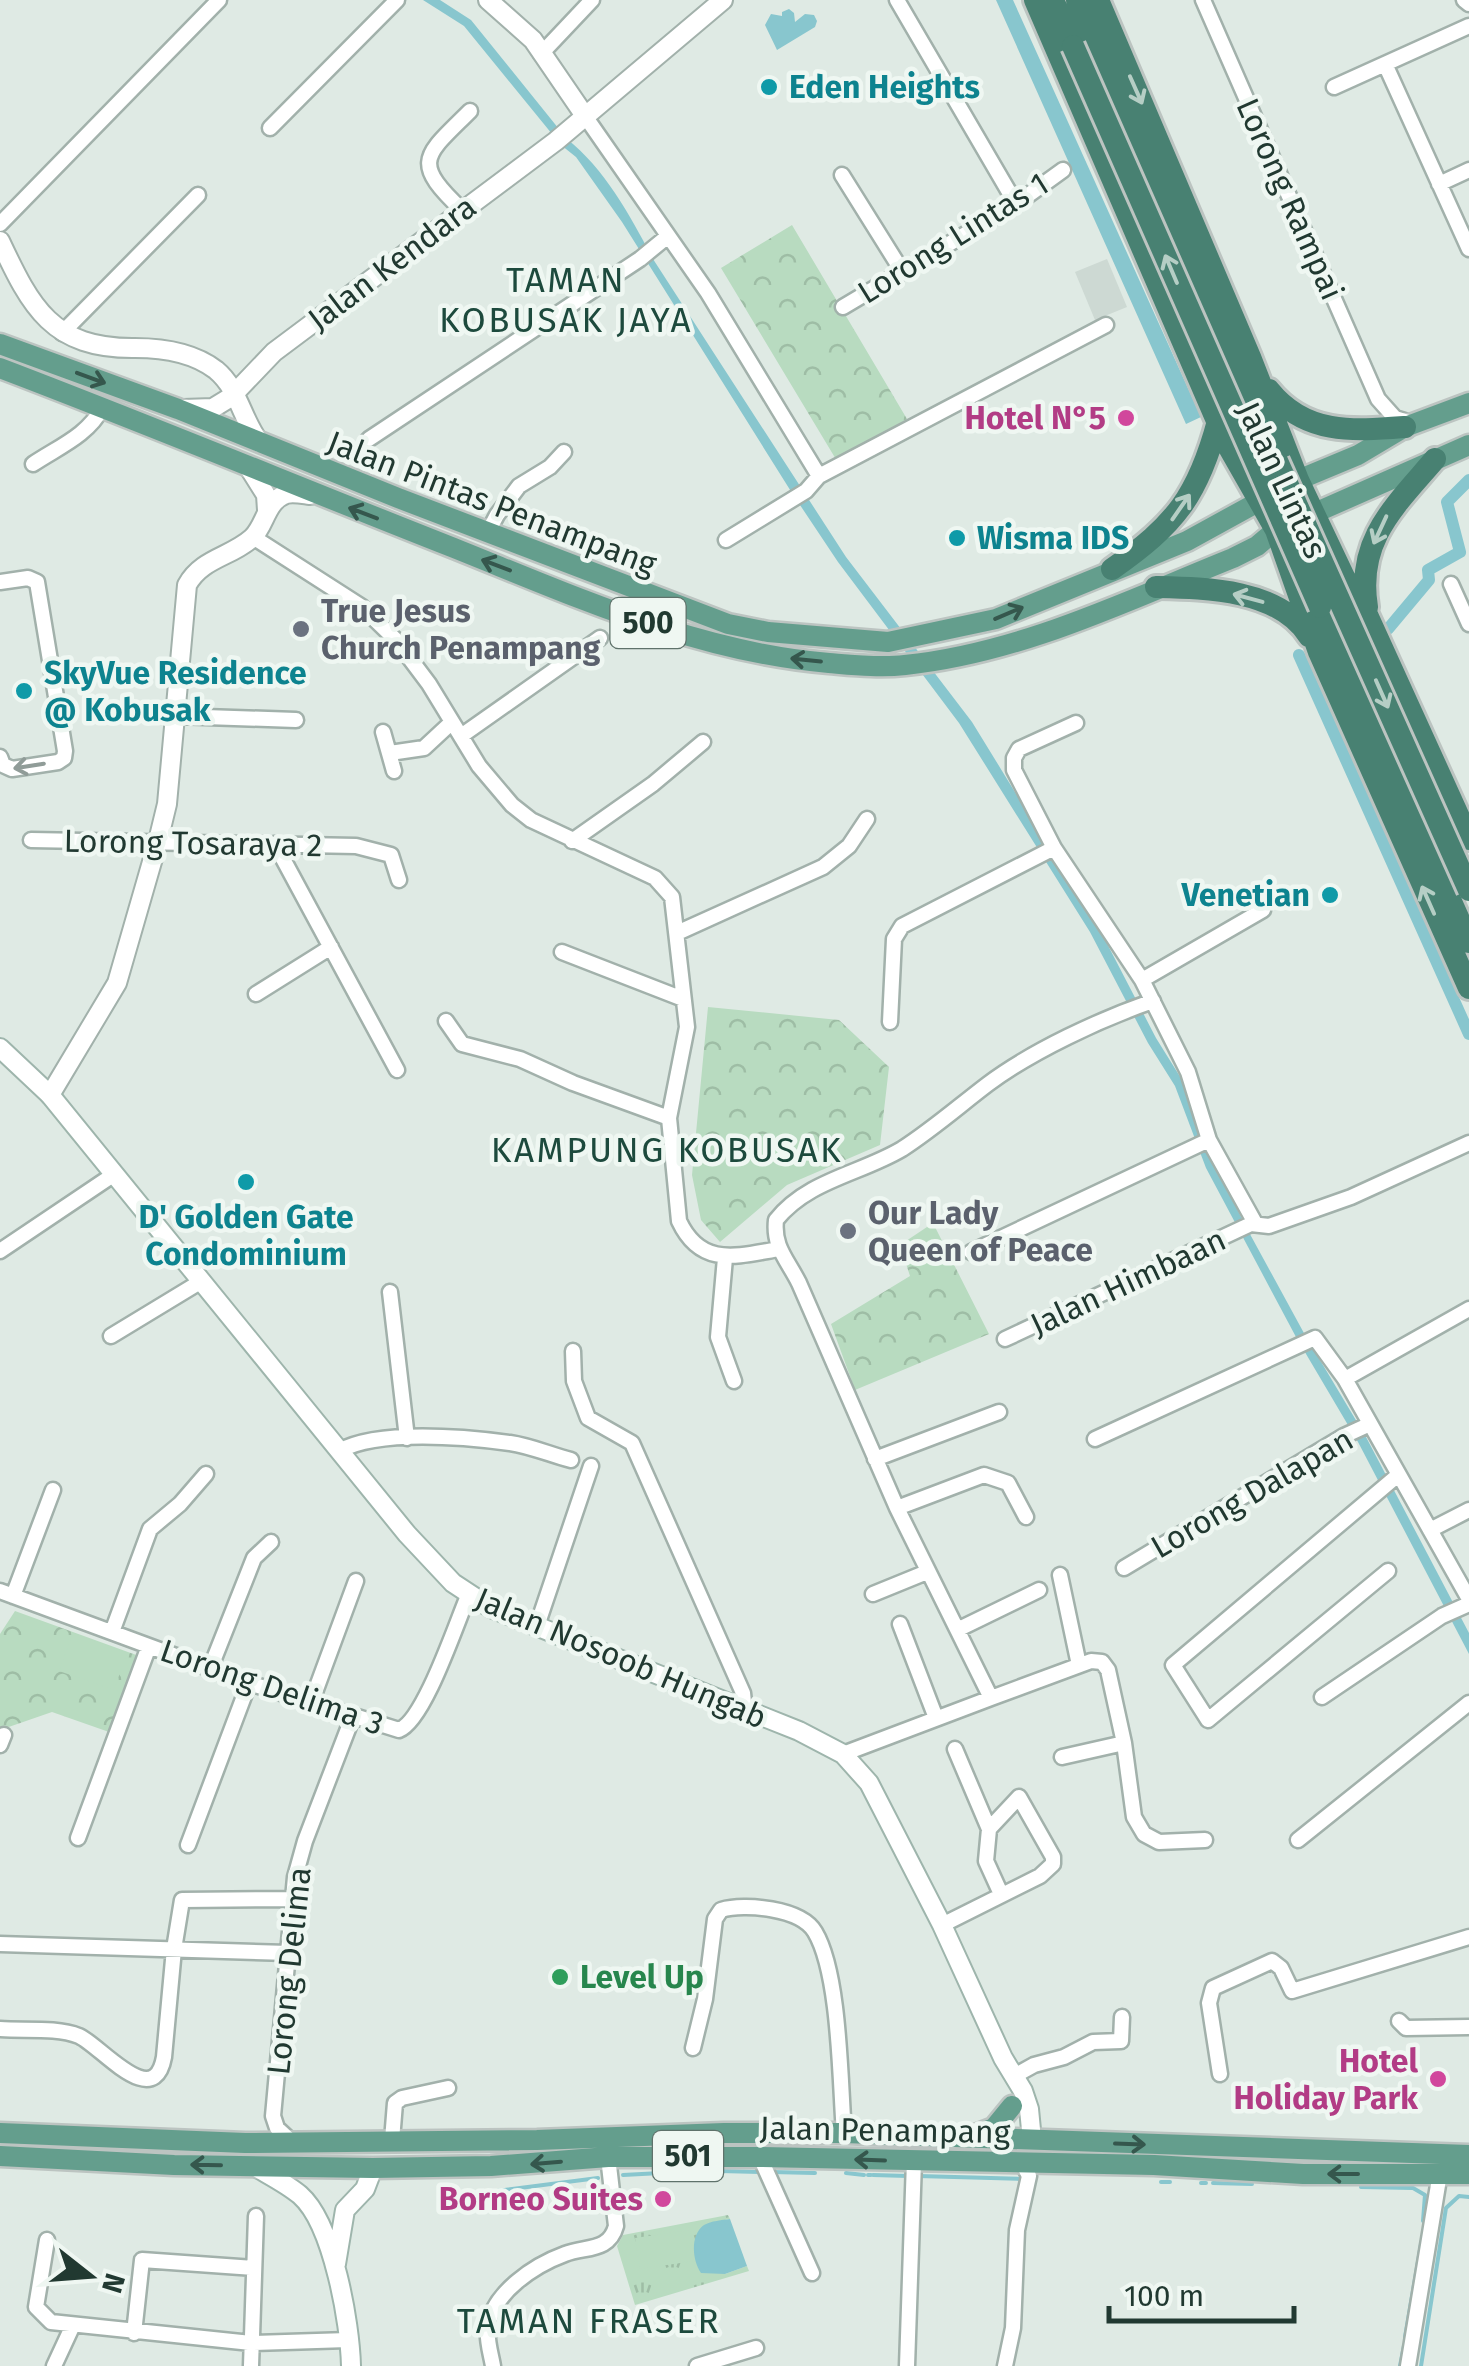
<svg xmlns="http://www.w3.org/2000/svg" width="1469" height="2366" viewBox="0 0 1469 2366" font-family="'Fira Sans',sans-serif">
<defs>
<pattern id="grass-tufts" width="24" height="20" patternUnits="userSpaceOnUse" patternTransform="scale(2.5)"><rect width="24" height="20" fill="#b8dbc0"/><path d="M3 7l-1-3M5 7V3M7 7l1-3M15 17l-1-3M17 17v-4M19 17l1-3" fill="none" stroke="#9ebda5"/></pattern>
<pattern id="forest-crowns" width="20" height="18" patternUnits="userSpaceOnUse" patternTransform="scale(2.5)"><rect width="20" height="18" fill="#b8dbc0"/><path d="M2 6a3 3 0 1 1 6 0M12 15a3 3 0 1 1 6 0" fill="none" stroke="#9ebda5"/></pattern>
</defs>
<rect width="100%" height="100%" fill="#dfeae4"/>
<path fill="#cdd9d3" d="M1107 259 1127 307 1095 320 1075 272Z"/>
<path fill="url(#grass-tufts)" d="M728 2215 730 2219 709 2223 725 2274 747 2266 749 2271 635 2305 617 2246 623 2235Z"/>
<path fill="url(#forest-crowns)" d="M792 225 907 419 837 461 721 268Z
M708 1007 839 1020 889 1067 880 1145 787 1185 720 1242 701 1220 692 1175Z
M933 1223 989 1334 855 1390 831 1324 910 1276 900 1245Z
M15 1611 139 1656 109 1732 52 1712 0 1730V1634Z"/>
<path fill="#b8dbc0" d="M73 1633 127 1653 114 1690 59 1671Z
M690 2230 694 2261 640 2269 635 2238Z"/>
<path fill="#88c6ce" d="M423 0H440L471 20 567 139C605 169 631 217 653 259L846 557 972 722 1101 932 1156 1038 1184 1083 1215 1164 1245 1225 1305 1335 1366 1437 1469 1633V1654L1358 1442 1296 1337 1206 1168 1175 1086 1148 1043 1090 932 959 723 838 562 792 493 622 222 576 157 561 145 464 26Z
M996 0H1013L1201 417 1186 424Z
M789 9 794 13 795 22 805 14 814 15 817 21 815 27 777 50 765 25 771 14 782 16V12Z
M730 2219 747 2266 725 2274 701 2273C692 2260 690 2235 704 2225 711 2221 722 2220 730 2219Z"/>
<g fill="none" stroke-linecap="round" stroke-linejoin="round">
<path stroke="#88c6ce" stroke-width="4" d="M720 2171 760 2172
M772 2172 815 2173
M846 2173 864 2175
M623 2175 699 2171
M868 2175H871
M873 2175 908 2176
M918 2176 1024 2179
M1161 2182H1170
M1201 2183H1206
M1213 2183 1252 2184
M1361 2187 1413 2188 1425 2195 1423 2221
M497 2191 598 2178
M1405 2337 1421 2244
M1400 2366 1404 2346
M1421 2366 1446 2208 1459 2196 1469 2197"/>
<path stroke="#88c6ce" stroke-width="12" d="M1388 629 1429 580 1428 570 1460 552 1447 502 1469 480
M1299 655 1469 1034"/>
<g stroke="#a2b1ab" stroke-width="19">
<path id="minor" d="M897 0 1016 204
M1203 0 1378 399 1395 418 1408 422
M1464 0 1469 4
M541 54 592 0
M1385 64 1469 249
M1334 87 1469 26
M585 116 708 293 819 476
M270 128 397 0
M842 175 902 271
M1439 184 1469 170
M462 210C410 161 425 156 470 111
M0 224 219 0
M843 307 1016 204 1063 170
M62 333 198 195
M369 439 640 259 668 236
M33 464C60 446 87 436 103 407
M488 532 497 515 519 486 550 467 564 452
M253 537 362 607 396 640 429 684 479 766 512 805 531 820 655 878 672 897 687 1027 669 1118 679 1221C701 1268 737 1256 779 1249
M726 540 806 491 819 476 1106 325
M0 582 28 578 37 582 65 751 64 758 58 762 12 769 3 765 0 757
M1451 584 1469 624
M176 716 296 720
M1076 723 1019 749 1014 758V770L1054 848 1142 980
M383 732 394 771
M461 736 600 638
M390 753 424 748 452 722
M31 840 356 846 391 855 399 880
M572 841 653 784 703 742
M275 844 397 1070
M677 933 823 867 849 846 867 819
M562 952 683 999
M256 994 331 947
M446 1021 462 1044 520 1059 573 1083 669 1118
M890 1022 894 939 902 926 1054 848
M1255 1223 1209 1140 1188 1072 1142 980 1263 910
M0 1251 113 1175
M971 1252 1209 1140
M725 1258 718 1337 734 1381
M390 1292 407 1438
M1469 1309 1345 1379 1469 1599
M111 1336 200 1282
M1005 1339 1251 1224 1269 1226 1351 1197 1469 1143
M573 1351 574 1381 588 1418 632 1443 743 1693 745 1711
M1095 1439 1315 1338 1345 1379
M339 1451C379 1429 465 1437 510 1443 531 1446 551 1455 571 1460
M875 1459 999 1412
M897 1508 984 1475 1008 1483 1026 1517
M1430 1530 1469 1510
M1124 1568 1344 1436 1368 1425
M1388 1571 1208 1720 1173 1665 1397 1476
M1060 1575 1079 1665
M0 1591 249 1683 399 1730C424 1721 456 1624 468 1596
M873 1594 927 1572
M13 1596 53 1490
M900 1624 936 1718
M537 1626 591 1466
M959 1629 1039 1590
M112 1632 150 1529 180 1504 206 1474
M210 1669 254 1558 271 1542
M1322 1697 1442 1616 1469 1604
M991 1698 1091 1661 1102 1662 1108 1670 1124 1743 1134 1817 1144 1834 1159 1842 1205 1840
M311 1703 356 1581
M0 1745 4 1735
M955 1749 989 1829 986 1861 1001 1894
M843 1754 991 1698 897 1508 799 1283C787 1259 773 1247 776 1220 808 1180 860 1174 902 1149 933 1129 959 1106 988 1084 1032 1051 1101 1019 1153 1001
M1062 1757 1124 1743
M78 1838 149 1646
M1298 1840 1469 1703
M188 1845 249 1683
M942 1925 1040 1876 1053 1864V1857L1019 1797 989 1829
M0 1944 288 1953
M1399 2021 1406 2028 1469 2027
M0 2029C24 2031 56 2027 79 2036 100 2045 154 2113 164 2057L174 1949 182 1900 292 1899
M693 2048 705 1999 715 1919 721 1910C745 1903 801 1908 815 1932 840 1974 840 2082 844 2133
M1220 2074 1209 2003 1213 1988 1272 1961 1281 1968 1292 1991 1469 1937
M1014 2076 1034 2065 1064 2057 1093 2042 1121 2041 1122 2017
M392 2140 395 2103 402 2098 448 2088
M292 2142 277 2128 273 2116 295 1877 305 1841 353 1716
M760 2157 812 2273
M47 2240 36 2307 51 2322 251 2343 348 2340
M134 2333 142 2260 254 2268
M54 2366 73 2325
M251 2366 256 2216
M493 2366C491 2354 486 2339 488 2327 493 2292 535 2265 565 2254 586 2246 609 2252 616 2226L608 2157
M697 2366 756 2348
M907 2366 914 2161
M1005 2366 1013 2328 1017 2230 1029 2176 1023 2164
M1408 2366 1440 2173"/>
</g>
<g stroke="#a2b1ab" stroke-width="22">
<path id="tertiary" d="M488 0 533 40 585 116
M0 241C31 307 52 349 135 348 162 348 194 353 216 370 239 389 242 420 260 443
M183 409 213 408 231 397 274 352 556 141 723 0
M249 468 266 495 267 510
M50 1095 117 983 158 841 167 804 187 585C202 558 231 557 252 538 266 525 265 502 286 494 293 492 302 494 310 495"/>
</g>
<g stroke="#9eb5ac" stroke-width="22">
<path id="secondary" d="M0 1048 50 1095 407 1534 453 1583 491 1608 799 1731 843 1754 869 1783 942 1925 1003 2058 1023 2091 1029 2109 1032 2140
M254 2166C269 2175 287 2184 300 2195 333 2224 350 2323 351 2366
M336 2264 345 2210 365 2189 373 2168"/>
</g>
<g stroke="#bcc4c1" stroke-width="25">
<path id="primary" d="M0 344 178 409 398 498 728 624 768 632 888 642 996 619 1187 541 1298 480 1358 455 1405 427 1469 403
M0 368C150 425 299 487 449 546 572 595 695 652 829 663 853 665 880 668 905 665 1021 653 1126 601 1233 558L1257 546 1276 530 1469 445
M0 2133 245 2143 537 2140 724 2133H844L1469 2155
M973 2136 994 2128 1012 2106
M0 2156 174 2165 373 2168 491 2166 608 2157H760L1154 2165 1303 2174H1469"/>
</g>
<g stroke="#bcc4c1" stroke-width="28">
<path id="trunk" d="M1035 0 1227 444 1276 530 1319 652 1469 988
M1053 0 1073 46
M1077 0 1276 458
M1098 0 1250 357 1298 480 1344 577 1368 617 1469 839
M1269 390C1305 435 1353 431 1405 427
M1112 569C1175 525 1198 496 1218 421
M1156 587C1206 588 1279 589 1309 636
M1320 607 1469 942
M1367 607C1356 540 1395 506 1435 459"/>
</g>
<use href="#minor" stroke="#fff" stroke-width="14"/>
<use href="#tertiary" stroke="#fff" stroke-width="18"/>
<use href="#secondary" stroke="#fff" stroke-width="18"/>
<use href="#primary" stroke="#649e8d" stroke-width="20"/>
<use href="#trunk" stroke="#488172" stroke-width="22"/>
<g stroke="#bcc4c1" stroke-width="28" stroke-linecap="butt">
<path id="trunk-bridge" d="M1073 46 1320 607
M1277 461 1469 890"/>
</g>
<use href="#trunk-bridge" stroke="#488172" stroke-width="22"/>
</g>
<defs><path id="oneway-shaft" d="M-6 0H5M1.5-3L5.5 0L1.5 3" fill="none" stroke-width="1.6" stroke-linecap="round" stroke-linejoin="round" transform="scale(2.5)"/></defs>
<g stroke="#b5cec5">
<use href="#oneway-shaft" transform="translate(1136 90) rotate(66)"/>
<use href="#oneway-shaft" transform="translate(1171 269) rotate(-113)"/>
<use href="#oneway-shaft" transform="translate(1181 507) rotate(-55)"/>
<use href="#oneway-shaft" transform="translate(1380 530) rotate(115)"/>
<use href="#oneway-shaft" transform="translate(1248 598) rotate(-165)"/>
<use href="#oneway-shaft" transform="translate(1382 694) rotate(66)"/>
<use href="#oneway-shaft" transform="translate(1428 900) rotate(-114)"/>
</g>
<g stroke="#35574d">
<use href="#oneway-shaft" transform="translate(91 378) rotate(20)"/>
<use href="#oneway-shaft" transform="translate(363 513) rotate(-159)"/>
<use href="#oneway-shaft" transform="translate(496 565) rotate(-159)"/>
<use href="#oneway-shaft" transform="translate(1009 613) rotate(-23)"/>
<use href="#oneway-shaft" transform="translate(806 660) rotate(-174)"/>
<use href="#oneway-shaft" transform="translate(1130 2144) rotate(2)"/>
<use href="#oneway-shaft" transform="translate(870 2160) rotate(-178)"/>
<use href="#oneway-shaft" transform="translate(546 2163) rotate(175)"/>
<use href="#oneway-shaft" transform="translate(206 2165) rotate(-179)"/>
<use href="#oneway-shaft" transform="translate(1343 2174) rotate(180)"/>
</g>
<use stroke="#909c98" href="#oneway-shaft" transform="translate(29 766) rotate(171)"/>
<g fill="#0f9aa8" stroke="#eff7f2" stroke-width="4">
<circle cx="769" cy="87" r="10"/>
<circle cx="957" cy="538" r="10"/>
<circle cx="24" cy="691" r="10"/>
<circle cx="1330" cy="895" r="10"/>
<circle cx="246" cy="1182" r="10"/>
</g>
<g fill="#d1479c" stroke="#eff7f2" stroke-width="4">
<circle cx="1126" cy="418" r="10"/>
<circle cx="1438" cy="2079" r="10"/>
<circle cx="663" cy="2199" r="10"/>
</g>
<g fill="#6b7280" stroke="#eff7f2" stroke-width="4">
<circle cx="301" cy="629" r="10"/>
<circle cx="848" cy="1231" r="10"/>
</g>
<circle fill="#2e9e5b" stroke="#eff7f2" stroke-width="4" cx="560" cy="1977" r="10"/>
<g text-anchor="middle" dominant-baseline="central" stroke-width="9" stroke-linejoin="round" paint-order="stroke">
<g fill="#eff7f2" stroke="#5f726b" stroke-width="2.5">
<rect x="610.5" y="598" width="75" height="50" rx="8"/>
<rect x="653" y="2131" width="70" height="50" rx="8"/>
</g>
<g font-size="30" font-weight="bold" fill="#213931">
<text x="648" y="623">500</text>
<text x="688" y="2156">501</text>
</g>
<g font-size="32" font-weight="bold" fill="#0d838f" stroke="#eff7f2" text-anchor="start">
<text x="789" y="87">Eden Heights</text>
<text x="977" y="538">Wisma IDS</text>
<text x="44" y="673">SkyVue Residence<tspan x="44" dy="37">@ Kobusak</tspan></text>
<text x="1310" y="895" text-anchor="end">Venetian</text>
<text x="246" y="1217" text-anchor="middle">D' Golden Gate<tspan x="246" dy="37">Condominium</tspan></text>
</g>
<g font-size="32" fill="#213931" stroke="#eff7f2">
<text transform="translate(1290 199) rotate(66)">Lorong Rampai</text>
<text transform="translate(953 238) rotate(-32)">Lorong Lintas 1</text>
<text transform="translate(392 263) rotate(-37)">Jalan Kendara</text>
<text transform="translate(1282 480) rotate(65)">Jalan Lintas</text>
<text transform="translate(492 503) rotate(21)">Jalan Pintas Penampang</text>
<text transform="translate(193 843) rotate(1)">Lorong Tosaraya 2</text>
<text transform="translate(1128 1282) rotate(-25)">Jalan Himbaan</text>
<text transform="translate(1252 1493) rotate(-30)">Lorong Dalapan</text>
<text transform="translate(621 1658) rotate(23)">Jalan Nosoob Hungab</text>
<text transform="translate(272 1687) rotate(19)">Lorong Delima 3</text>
<text transform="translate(289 1971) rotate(-84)">Lorong Delima</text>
<text transform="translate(885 2130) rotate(1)">Jalan Penampang</text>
</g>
<g font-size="32" font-weight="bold" fill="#b23c85" stroke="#eff7f2" text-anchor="end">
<text x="1106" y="418">Hotel N°5</text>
<text x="1418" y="2061">Hotel<tspan x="1418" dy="37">Holiday Park</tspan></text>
<text x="643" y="2199">Borneo Suites</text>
</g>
<g font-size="32" font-weight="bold" fill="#5b616d" stroke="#eff7f2" text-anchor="start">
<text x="321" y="611">True Jesus<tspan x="321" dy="37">Church Penampang</tspan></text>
<text x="868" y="1213">Our Lady<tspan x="868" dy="37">Queen of Peace</tspan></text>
</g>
<g font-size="32" font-weight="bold" fill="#27864d" stroke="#eff7f2" text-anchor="start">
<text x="580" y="1977">Level Up</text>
</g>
<g font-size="35" letter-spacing="2.5" fill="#1d4a3d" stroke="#eff7f2">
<text x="566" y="280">TAMAN<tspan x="566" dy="40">KOBUSAK JAYA</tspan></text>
<text x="667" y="1150">KAMPUNG KOBUSAK</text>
<text x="589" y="2321">TAMAN FRASER</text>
</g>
</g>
<g transform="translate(90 2276) rotate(107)" stroke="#eff7f2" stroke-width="8" paint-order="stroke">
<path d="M0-8L18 38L0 25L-18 38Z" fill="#213931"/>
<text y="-15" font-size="28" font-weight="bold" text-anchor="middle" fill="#213931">N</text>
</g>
<path d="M1109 2306v15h185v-15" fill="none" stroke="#213931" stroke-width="5"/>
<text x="1124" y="2306" font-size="30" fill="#213931" stroke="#eff7f2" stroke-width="8" paint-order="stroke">100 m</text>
</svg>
